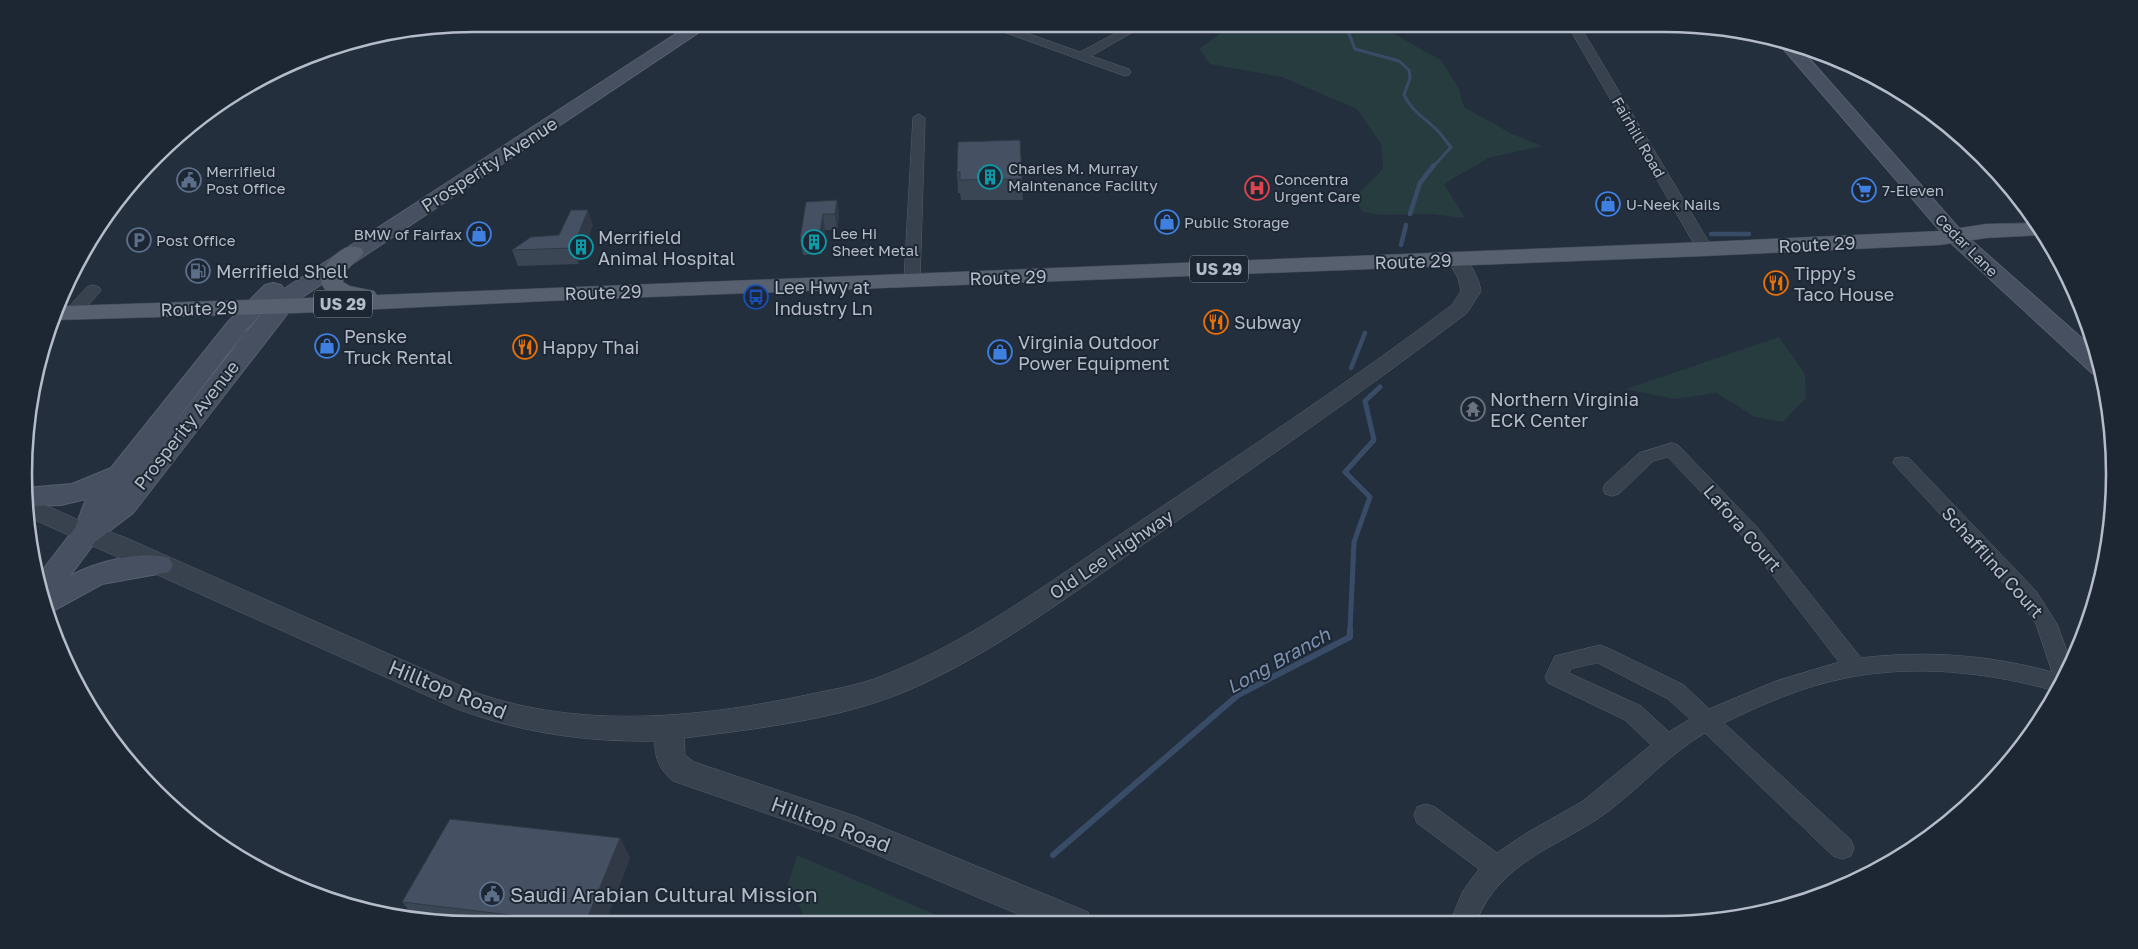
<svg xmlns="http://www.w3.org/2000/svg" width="2138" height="949" viewBox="0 0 2138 949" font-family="'Golos Text',sans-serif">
<rect width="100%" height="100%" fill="#242f3e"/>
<path fill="#263c3f" d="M1228 24H1376L1441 60 1458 87 1464 107 1510 133 1542 146 1488 158 1444 184 1465 218 1430 214 1381 215 1363 212 1354 198 1383 169 1381 144 1357 109 1282 77 1210 64 1199 49 1225 30Z
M1779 337 1805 374 1806 398 1783 422 1755 417 1716 393 1674 399 1626 389Z
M797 855 957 924H795L805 917 788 884Z"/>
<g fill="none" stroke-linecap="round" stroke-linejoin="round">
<path stroke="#394c67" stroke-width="3" d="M1354 24 1348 31 1355 49 1399 61 1409 70 1410 78 1404 95C1412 112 1425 118 1438 131 1443 136 1446 142 1451 147L1433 167"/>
<path stroke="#394c67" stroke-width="4.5" d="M1410 214 1420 183 1434 165
M1711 234H1749
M1401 245 1406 225
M1351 368 1365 333"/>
<path stroke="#394c67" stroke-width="5" d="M1350 630 1354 542 1370 497 1345 472 1374 440 1365 401 1380 387"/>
<path stroke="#394c67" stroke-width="6" d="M1053 855 1238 695 1350 637V629"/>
<g stroke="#565f6c" stroke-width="1">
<path id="minor" d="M985 24H1001L1080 52 1133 24H1147L1091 56 1129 69 1131 72 1129 75 1125 76 987 26Z
M1473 24 1685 26 1732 31 1727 33 1583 31 1713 249 1710 252H1700L1697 249 1571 31 1477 29 1473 28 1471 26Z
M919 114 925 118 920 280 918 283H906L904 280 913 118Z
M93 285 99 287 101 290 99 293 78 316H66L64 313 66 310 87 287Z
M1672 443 1678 445 1757 527 1861 658C1926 650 1990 655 2052 672L2036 624 2022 603 1893 463 1895 458 1902 457 1909 458 2036 591 2057 624 2071 662 2055 691C1988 672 1915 664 1846 678 1804 686 1763 704 1724 723L1851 840 1854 848 1851 856 1842 859 1833 856 1705 733C1669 754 1643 785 1610 810 1561 847 1501 859 1476 922H1450L1463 891 1479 869 1417 823 1414 815 1417 807 1426 804 1435 807 1497 853 1525 834 1583 801 1651 745 1625 720 1548 683 1545 677 1555 656 1600 645 1608 648 1684 685 1709 709 1776 681 1839 662 1743 537 1668 457 1653 461 1619 494 1612 496 1605 494 1603 489 1605 484 1639 453ZM1598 663 1668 699 1690 719 1669 732 1641 706 1569 673 1571 669Z"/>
</g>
<g stroke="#565f6c" stroke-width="1">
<path id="tertiary" d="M1457 253 1464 255C1472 266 1478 277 1481 291L1467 313C1362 393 1253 468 1145 543 1067 597 990 656 902 693 835 720 755 729 684 738L685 755 694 762 855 816 1088 912 1092 923H1039L837 838 673 781C660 771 654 757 655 741 585 742 523 733 457 709L28 517 27 497 90 525 124 537 477 693C581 729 696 718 802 696 829 690 857 686 882 676 971 641 1048 583 1127 530 1236 457 1347 384 1452 305L1461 291 1458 278 1447 259 1450 255Z"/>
</g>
<g stroke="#565f6c" stroke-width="2">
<path id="secondary" d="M691 24H709L707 27 298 300 133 513 95 542 70 576C93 563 143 549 169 558L173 565 169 572 102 584 51 612 38 576 75 528 86 499 61 505 27 506 25 488 72 484 111 468 228 322 265 285 273 283 281 285 284 289ZM270 304 255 322 167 433 244 332Z
M1780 41 1799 47 1963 233 2095 350 2102 375 2092 373 1949 241 1781 46 1779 43Z"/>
</g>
<g stroke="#414a57" stroke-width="1">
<path id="primary" d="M2037 223 2044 235 1986 238 1940 245 1705 256 548 301 298 313 58 320 63 306 338 297C307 288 325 258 345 248 351 246 355 247 361 248L364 253 345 272 343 282 350 286 374 291 377 295 1705 242 1940 231 1986 224Z"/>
</g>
<use href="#minor" fill="#38414e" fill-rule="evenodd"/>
<use href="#tertiary" fill="#38414e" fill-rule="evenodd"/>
<use href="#secondary" fill="#465061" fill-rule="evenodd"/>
<use href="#primary" fill="#56606e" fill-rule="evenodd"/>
</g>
<path fill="#3b4654" d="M1020 140 1023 200H961L960 193H958L957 172Z
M837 200 839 216 837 230H825L822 254 803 255 800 239Z
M593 225 578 264 518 266 512 250 559 235Z
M620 838 630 858 604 925H474L417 920 402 902Z"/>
<path fill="#303945" d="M837 200 839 216 837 230 835 214Z
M588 210 593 225 578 264 573 248Z
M823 214 825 230 822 254 819 238Z
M620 838 630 858 604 925H585V924Z"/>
<path fill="#455162" stroke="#303945" d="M1020 140 1022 179 960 180V172H957L958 142Z
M837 200 835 214H823L819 238 800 239 806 202Z
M571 210H588L573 248 512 250 531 237 559 235Z
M450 819 620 838 585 924 402 902Z"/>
<defs>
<g id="building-ring" transform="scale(1.25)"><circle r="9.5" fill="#1d2633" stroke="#0f9aa8" stroke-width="1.5"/><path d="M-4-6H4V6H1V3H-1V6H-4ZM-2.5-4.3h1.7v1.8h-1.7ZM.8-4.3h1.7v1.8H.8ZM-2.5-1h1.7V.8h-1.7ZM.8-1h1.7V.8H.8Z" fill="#0f9aa8"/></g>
<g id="civic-ring" transform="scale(1.25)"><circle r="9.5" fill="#1d2633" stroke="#5c6f8a" stroke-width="1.5"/><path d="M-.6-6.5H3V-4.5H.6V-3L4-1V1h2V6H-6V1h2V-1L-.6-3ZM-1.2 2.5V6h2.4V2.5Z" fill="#5c6f8a"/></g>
<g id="hospital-ring" transform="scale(1.25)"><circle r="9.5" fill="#1d2633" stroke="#e0444e" stroke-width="1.5"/><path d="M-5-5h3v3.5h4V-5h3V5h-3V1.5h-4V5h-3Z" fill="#e0444e"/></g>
<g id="supermarket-ring" transform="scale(1.25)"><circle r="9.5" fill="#1d2633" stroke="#3f7fe0" stroke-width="1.5"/><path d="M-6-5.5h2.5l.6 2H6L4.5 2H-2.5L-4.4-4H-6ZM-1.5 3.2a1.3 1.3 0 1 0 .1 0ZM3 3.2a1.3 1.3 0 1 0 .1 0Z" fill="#3f7fe0"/></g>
<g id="shop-ring" transform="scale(1.25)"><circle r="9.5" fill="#1d2633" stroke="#3f7fe0" stroke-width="1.5"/><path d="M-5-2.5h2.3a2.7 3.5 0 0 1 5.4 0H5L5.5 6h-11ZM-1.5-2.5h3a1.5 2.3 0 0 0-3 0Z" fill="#3f7fe0"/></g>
<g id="parking-ring" transform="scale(1.25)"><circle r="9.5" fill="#1d2633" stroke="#5c6f8a" stroke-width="1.5"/><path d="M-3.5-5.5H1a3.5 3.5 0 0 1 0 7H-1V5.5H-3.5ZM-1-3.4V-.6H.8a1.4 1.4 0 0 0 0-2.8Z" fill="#5c6f8a"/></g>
<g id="fuel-ring" transform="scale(1.25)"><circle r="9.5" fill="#1d2633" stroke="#5c6f8a" stroke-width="1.5"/><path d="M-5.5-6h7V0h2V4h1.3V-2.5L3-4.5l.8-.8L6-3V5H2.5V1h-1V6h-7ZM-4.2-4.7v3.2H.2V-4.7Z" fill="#5c6f8a"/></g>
<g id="restaurant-ring" transform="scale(1.25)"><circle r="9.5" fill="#1d2633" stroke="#e8710a" stroke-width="1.5"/><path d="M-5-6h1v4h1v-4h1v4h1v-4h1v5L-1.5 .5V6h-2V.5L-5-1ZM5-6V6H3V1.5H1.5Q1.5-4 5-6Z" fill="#e8710a"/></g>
<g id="bus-ring" transform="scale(1.25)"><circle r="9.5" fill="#1d2633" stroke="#1a4fb4" stroke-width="1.5"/><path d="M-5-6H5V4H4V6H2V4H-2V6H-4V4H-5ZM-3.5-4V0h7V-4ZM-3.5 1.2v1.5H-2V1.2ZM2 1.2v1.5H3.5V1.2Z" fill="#1a4fb4"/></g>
<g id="temple-ring" transform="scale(1.25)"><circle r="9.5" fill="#1d2633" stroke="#6b7280" stroke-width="1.5"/><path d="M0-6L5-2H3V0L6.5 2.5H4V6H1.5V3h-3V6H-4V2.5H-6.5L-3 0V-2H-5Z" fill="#6b7280"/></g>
</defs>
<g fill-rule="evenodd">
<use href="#building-ring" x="990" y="177"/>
<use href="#civic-ring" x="189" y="180"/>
<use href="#hospital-ring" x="1257" y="188"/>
<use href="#supermarket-ring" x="1864" y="190"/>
<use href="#shop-ring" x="1608" y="204"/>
<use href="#shop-ring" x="1167" y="222"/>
<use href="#shop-ring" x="479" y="234"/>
<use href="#parking-ring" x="139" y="240"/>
<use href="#building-ring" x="814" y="242"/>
<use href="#building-ring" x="581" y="247"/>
<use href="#fuel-ring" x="198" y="271"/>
<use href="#restaurant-ring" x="1776" y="283"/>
<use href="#bus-ring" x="756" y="297"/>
<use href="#restaurant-ring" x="1216" y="322"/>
<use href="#shop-ring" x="327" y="346"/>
<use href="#restaurant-ring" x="525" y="347"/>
<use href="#shop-ring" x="1000" y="352"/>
<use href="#temple-ring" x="1473" y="409"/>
<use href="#civic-ring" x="492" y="894"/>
</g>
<g text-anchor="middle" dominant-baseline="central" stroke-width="4" stroke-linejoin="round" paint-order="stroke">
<g font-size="15" fill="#b4bcc9" stroke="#1d2633">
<text transform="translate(1639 137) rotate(60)">Fairhill Road</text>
<text transform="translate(1967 245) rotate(45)">Cedar Lane</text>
</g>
<g font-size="15" fill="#b4bcc9" stroke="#1d2633" text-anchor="start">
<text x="1008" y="168">Charles M. Murray<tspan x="1008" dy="17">Maintenance Facility</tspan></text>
<text x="206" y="171">Merrifield<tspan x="206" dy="17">Post Office</tspan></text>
<text x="1274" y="179">Concentra<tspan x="1274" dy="17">Urgent Care</tspan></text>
<text x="1882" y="190">7-Eleven</text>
<text x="1626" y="204">U-Neek Nails</text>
<text x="1184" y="222">Public Storage</text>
<text x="832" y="233">Lee Hi<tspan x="832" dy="17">Sheet Metal</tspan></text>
<text x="462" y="234" text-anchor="end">BMW of Fairfax</text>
<text x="156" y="240">Post Office</text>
</g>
<g fill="#1d2633" stroke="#878f9c" stroke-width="1">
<rect x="1190" y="255.5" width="58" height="27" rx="4"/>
<rect x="314" y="290.5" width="58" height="27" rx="4"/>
</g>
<g font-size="16" font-weight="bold" fill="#b4bcc9">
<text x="1219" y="269">US 29</text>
<text x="343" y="304">US 29</text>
</g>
<g font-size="18" fill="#b4bcc9" stroke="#1d2633">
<text transform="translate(489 164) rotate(-33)">Prosperity Avenue</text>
<text transform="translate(1817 244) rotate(-3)">Route 29</text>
<text transform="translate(1413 261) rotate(-2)">Route 29</text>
<text transform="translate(1008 277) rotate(-2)">Route 29</text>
<text transform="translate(603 292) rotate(-2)">Route 29</text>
<text transform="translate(199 308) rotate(-2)">Route 29</text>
<text transform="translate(186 425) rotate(-52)">Prosperity Avenue</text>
<text transform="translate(1743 528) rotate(49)">Lafora Court</text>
<text transform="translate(1111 554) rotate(-34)">Old Lee Highway</text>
<text transform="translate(1993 562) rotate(48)">Schafflind Court</text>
</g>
<g font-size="18" fill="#b4bcc9" stroke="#1d2633" text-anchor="start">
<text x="598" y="237">Merrifield<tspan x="598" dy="21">Animal Hospital</tspan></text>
<text x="216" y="271">Merrifield Shell</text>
<text x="1794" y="273">Tippy's<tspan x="1794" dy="21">Taco House</tspan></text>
<text x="774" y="287">Lee Hwy at<tspan x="774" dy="21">Industry Ln</tspan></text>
<text x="1234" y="322">Subway</text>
<text x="344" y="336">Penske<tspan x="344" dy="21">Truck Rental</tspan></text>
<text x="1018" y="342">Virginia Outdoor<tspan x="1018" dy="21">Power Equipment</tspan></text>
<text x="542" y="347">Happy Thai</text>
<text x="1490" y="399">Northern Virginia<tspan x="1490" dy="21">ECK Center</tspan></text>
</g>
<g font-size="19" font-style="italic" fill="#7c92b1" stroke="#1d2633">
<text transform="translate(1278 660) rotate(-29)">Long Branch</text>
</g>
<g font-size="21" fill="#b4bcc9" stroke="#1d2633">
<text transform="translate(448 689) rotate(22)">Hilltop Road</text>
<text transform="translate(831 824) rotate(20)">Hilltop Road</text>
</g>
<g font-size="21" fill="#b4bcc9" stroke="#1d2633" text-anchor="start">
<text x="510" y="894">Saudi Arabian Cultural Mission</text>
</g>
</g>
<path d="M0 0H2138V949H0ZM474 32H1664A442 442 0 0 1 2106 474V474A442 442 0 0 1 1664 916H474A442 442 0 0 1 32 474V474A442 442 0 0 1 474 32Z" fill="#1d2633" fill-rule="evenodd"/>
<path fill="none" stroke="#b4bcc9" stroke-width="2.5" d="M474 32H1664A442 442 0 0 1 2106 474V474A442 442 0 0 1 1664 916H474A442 442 0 0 1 32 474V474A442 442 0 0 1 474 32Z"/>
</svg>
